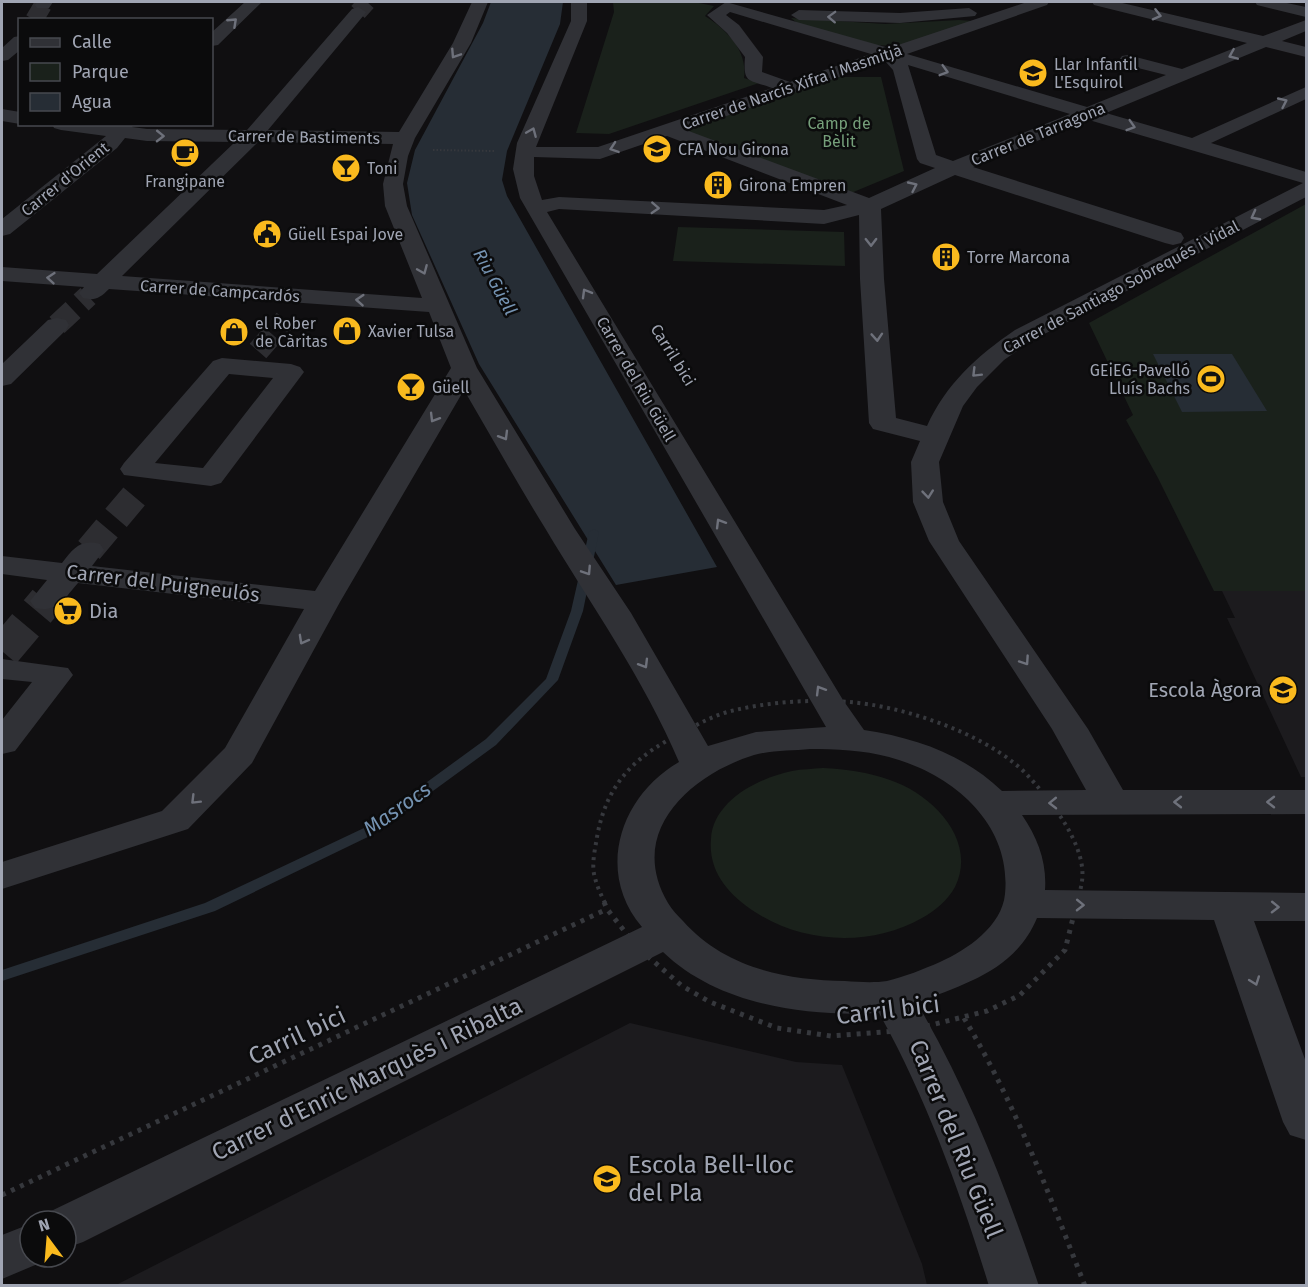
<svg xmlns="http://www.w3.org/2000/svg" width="1308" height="1287" viewBox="0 0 1308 1287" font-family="'Fira Sans',sans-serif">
<rect width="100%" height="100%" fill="#100f11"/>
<path fill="#1c1b1e" d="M1222 591H1306V777H1301L1227 618H1235Z
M630 1023 796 1062 842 1065 922 1264 927 1285H116Z"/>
<path fill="#1a211b" d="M613 2H694L714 6 705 16C727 30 748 51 744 78L759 83 609 134 576 133 614 12Z
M791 18 885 24 959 20 973 21 898 46 871 45 797 23Z
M837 77H881L904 171 851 193 680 131Z
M1306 204V591H1214L1158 478 1126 420 1133 415 1089 323Z
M678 227 844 232 845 266 673 261Z
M823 768C846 769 868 772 890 780 932 794 978 840 955 887 948 900 935 911 922 918 871 947 804 944 755 912 729 895 708 872 711 839 713 801 758 778 792 771 802 769 813 769 823 768Z"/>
<path fill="#262d35" d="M491 2H563L560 24 507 151 502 180 507 196 717 567 616 585 479 364 412 215 407 183 415 150 483 23Z
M1153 354H1232L1267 411 1182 412Z"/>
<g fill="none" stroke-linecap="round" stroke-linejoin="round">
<path fill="#262d35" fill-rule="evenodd" d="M594 529 599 532 583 611 558 680 496 745 374 834 215 911 2 981V970L205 903 364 828 486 739 546 679 571 611 589 532Z"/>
<path stroke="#2d2d31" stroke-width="18" stroke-dasharray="18 9" stroke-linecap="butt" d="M358 12 367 2
M34 20 43 5"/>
<path stroke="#2d2d31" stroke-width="22" stroke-dasharray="22 11" stroke-linecap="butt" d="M57 325 88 296
M258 351 285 320"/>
<path stroke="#2d2d31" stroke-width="28" stroke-dasharray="28 14" stroke-linecap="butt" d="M89 550 137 493"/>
<path stroke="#2d2d31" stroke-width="35" stroke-dasharray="35 18" stroke-linecap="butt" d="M3 652 46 601"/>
<path stroke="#36383d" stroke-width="2" stroke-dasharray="1.5 2" stroke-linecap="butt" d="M433 150 494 151"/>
<path stroke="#36383d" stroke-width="4" stroke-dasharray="3 4.5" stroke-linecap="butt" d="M605 903C601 895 597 886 595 878 591 865 595 850 597 837 607 781 637 755 685 731 700 723 715 715 731 711 768 702 811 699 849 702 901 706 973 730 1014 763 1027 773 1037 786 1048 799 1064 820 1086 853 1082 881 1081 888 1079 896 1077 903"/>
<path stroke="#36383d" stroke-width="5" stroke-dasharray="4 6" stroke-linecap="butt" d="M604 902 607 909 637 947 682 986 710 1002 777 1028 831 1036 911 1030 987 1011 1020 995 1065 950 1077 902
M964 1018C1015 1103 1049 1194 1085 1286
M2 1195 607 909"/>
<path fill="#303136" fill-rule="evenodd" d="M37 2H53L49 8H37L35 5Z
M245 2H262L218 45 212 46V32Z
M472 2H488L471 43 415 138 408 156 403 184 407 206 477 368 575 529 631 613 708 746 756 732 826 727 520 198 513 169 517 143 571 21V2H587V21L536 147H598L772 88C748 79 743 84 745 57L727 33 707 15 726 2 889 48 1027 2H1049L1047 5 907 54 1087 107 1166 75 1122 64 1119 60 1122 56 1128 55 1182 69 1247 43 1094 5 1092 2H1118L1263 36 1306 20V31L1282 41 1306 47V57L1266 47 1106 113 1192 138 1306 87V99L1211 143 1306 172V197L1033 340 1004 360 977 387 963 406 939 462 943 502 959 541 1088 729 1123 790H1306V814L1022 815C1038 838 1047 863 1045 890L1306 893V921H1254L1306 1062V1140L1290 1135 1283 1122 1214 920 1037 918C1015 971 964 984 917 1003 969 1092 1006 1188 1039 1286H989C960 1192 927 1099 879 1013 806 1017 718 1005 663 952L83 1242 66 1248V1221H45L49 1212 642 927C595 872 620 796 679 762 644 679 591 605 545 528 517 483 491 436 464 390L340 602 252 763 188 829 2 889V862L162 811 225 748 304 609 78 583C64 599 57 613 35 608L30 601 47 580 2 574V556L62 563C74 548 80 539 100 544L104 550 92 566 315 591 451 368 429 312 109 289C100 298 95 301 83 298L79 293 84 287 2 281V267L97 274 235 142 147 141 125 138 117 148 10 234 2 236V219L106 136 61 130 54 128 52 124H134L132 127 147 129 247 130 352 9 358 7 366 12 364 15 268 130 399 132 453 43ZM730 12 871 54 790 82 762 72 763 57 739 25 726 15ZM885 61 893 70 917 159 920 163 935 168 869 198 686 130ZM908 65 1070 114 953 161 936 155ZM1089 120 1303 183 1015 330C977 356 946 384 927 426L896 418 884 279 881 209 955 175 1165 243 1173 245 1181 243 1184 238 1181 233 973 167ZM667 136 847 205 824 210 559 197 542 200 534 176V157L600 159ZM258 142 393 144 383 184 385 206 422 298 122 276ZM559 209 824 224 859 215 860 279 869 423 873 429 920 441 911 462 913 502 929 541 1052 729 1086 790 1002 791C963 754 916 738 864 730L843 700 547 212ZM810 749C836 749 863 750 889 757 953 774 1012 824 1005 894 1002 926 967 950 940 962 924 969 904 977 887 981 874 983 859 982 845 981 785 980 725 968 683 921 678 916 672 910 668 903 626 832 690 775 754 755 772 750 792 751 810 749Z
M1255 2H1282L1306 7V17L1257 5Z
M969 8 977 13 975 16 900 23 799 20 791 15 799 10 900 13Z
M20 36V50L8 60 2 61V48L14 37Z
M2 109 20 112V124L2 121Z
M57 318 66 320 69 325 66 330 11 384 2 386V364L48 320Z
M222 358 291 364 300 367 304 372 221 483 211 486 124 475 120 469 124 463 213 361ZM229 374 273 378 203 468 155 463Z
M2 659 68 668 73 675 15 751 2 754V720L32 682 2 679Z
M30 1224V1257H49L47 1260 2 1279V1235Z"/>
</g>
<defs><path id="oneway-chevron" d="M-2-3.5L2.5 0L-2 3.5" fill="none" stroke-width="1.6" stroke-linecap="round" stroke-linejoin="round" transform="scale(1.5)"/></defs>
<g stroke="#6e717b">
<use href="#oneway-chevron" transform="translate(1157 15) rotate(14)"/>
<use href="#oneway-chevron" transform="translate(832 17) rotate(-178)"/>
<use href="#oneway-chevron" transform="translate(233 22) rotate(-43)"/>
<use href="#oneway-chevron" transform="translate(455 54) rotate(123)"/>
<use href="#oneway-chevron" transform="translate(1233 55) rotate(157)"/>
<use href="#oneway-chevron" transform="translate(944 71) rotate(16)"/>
<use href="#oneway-chevron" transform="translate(1283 102) rotate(-25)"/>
<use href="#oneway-chevron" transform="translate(1131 126) rotate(17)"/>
<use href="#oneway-chevron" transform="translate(532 132) rotate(-67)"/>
<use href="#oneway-chevron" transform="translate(160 136) rotate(1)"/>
<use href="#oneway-chevron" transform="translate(614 148) rotate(161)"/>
<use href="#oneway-chevron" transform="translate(913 186) rotate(-25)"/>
<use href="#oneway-chevron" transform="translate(655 208) rotate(3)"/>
<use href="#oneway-chevron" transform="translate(1255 216) rotate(152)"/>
<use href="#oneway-chevron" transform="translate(871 242) rotate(89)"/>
<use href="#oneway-chevron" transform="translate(423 270) rotate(67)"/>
<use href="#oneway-chevron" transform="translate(51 278) rotate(-175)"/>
<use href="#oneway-chevron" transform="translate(586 293) rotate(-120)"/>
<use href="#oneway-chevron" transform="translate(360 300) rotate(-176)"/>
<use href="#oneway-chevron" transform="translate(877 337) rotate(86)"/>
<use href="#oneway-chevron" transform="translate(976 373) rotate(135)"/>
<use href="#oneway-chevron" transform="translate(434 418) rotate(121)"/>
<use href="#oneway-chevron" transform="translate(504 436) rotate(59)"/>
<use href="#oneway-chevron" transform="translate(928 494) rotate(84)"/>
<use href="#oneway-chevron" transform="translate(720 523) rotate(-121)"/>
<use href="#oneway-chevron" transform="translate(587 571) rotate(57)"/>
<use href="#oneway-chevron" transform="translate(303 640) rotate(119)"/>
<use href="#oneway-chevron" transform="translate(1025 661) rotate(56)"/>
<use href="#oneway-chevron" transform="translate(644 664) rotate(59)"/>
<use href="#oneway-chevron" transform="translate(820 690) rotate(-121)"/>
<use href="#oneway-chevron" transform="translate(195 800) rotate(135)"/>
<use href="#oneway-chevron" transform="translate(1178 802) rotate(180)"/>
<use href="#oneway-chevron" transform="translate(1271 802) rotate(180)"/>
<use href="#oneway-chevron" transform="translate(1053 803) rotate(179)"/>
<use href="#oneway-chevron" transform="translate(1080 905) rotate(1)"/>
<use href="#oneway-chevron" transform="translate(1275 907) rotate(1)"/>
<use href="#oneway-chevron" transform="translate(1255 981) rotate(70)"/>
</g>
<defs>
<g id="school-disc" transform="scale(1.5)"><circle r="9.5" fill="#faba1e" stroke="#0b0b0c"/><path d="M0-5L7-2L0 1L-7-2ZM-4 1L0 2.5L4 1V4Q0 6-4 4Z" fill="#111"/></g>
<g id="cafe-disc" transform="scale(1.5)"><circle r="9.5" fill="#faba1e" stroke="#0b0b0c"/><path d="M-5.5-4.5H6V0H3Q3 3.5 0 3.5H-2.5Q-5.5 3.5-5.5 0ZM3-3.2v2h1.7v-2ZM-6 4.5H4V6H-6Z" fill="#111"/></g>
<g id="bar-disc" transform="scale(1.5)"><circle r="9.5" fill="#faba1e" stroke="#0b0b0c"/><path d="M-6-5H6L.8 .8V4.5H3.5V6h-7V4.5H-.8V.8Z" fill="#111"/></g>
<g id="building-disc" transform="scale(1.5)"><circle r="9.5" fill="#faba1e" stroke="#0b0b0c"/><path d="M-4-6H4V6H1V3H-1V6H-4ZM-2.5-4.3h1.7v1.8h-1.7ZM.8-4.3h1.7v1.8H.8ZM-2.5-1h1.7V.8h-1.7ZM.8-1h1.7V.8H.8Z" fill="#111"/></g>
<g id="civic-disc" transform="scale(1.5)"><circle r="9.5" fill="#faba1e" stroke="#0b0b0c"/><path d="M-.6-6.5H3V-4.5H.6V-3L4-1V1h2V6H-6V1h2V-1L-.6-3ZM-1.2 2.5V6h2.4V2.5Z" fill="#111"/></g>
<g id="shop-disc" transform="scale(1.5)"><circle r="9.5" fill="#faba1e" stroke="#0b0b0c"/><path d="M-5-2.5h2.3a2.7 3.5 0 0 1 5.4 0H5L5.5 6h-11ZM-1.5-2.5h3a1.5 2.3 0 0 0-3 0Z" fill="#111"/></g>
<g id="stadium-disc" transform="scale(1.5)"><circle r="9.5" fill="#faba1e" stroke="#0b0b0c"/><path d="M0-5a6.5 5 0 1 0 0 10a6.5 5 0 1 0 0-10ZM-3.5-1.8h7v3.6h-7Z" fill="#111"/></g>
<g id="supermarket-disc" transform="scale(1.5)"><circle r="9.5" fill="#faba1e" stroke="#0b0b0c"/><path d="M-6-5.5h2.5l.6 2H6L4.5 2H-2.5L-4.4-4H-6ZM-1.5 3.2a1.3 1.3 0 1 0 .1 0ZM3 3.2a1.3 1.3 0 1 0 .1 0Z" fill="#111"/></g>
</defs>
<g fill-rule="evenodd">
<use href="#school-disc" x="1033" y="73"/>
<use href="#school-disc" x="657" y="149"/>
<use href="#cafe-disc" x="185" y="153"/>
<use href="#bar-disc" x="346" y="168"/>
<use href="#building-disc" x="718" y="185"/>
<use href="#civic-disc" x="267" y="234"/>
<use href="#building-disc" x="946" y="257"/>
<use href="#shop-disc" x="347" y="331"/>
<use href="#shop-disc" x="234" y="332"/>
<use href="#stadium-disc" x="1211" y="379"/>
<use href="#bar-disc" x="411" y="387"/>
<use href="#supermarket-disc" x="68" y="611"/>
<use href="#school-disc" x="1283" y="690"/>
<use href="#school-disc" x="607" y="1179"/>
</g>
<g text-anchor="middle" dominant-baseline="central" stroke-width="5" stroke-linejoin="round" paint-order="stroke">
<g font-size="16" fill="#a0a5b3" stroke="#0b0b0c" text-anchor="start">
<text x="1054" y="64">Llar Infantil<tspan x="1054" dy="18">L'Esquirol</tspan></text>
<text x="678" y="149">CFA Nou Girona</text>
<text x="367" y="168">Toni</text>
<text x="185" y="181" text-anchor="middle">Frangipane</text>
<text x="739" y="185">Girona Empren</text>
<text x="288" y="234">Güell Espai Jove</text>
<text x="967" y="257">Torre Marcona</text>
<text x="255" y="323">el Rober<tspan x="255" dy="18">de Càritas</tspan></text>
<text x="368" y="331">Xavier Tulsa</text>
<text x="1190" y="370" text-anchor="end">GEiEG-Pavelló<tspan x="1190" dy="18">Lluís Bachs</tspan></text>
<text x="432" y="387">Güell</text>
</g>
<g font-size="16" fill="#a0a5b3" stroke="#0b0b0c">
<text transform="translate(792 87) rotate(-19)">Carrer de Narcís Xifra i Masmitjà</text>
<text transform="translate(1038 134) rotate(-22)">Carrer de Tarragona</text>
<text transform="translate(304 137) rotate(1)">Carrer de Bastiments</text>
<text transform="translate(65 179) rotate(-39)">Carrer d'Orient</text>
<text transform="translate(1121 287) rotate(-28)">Carrer de Santiago Sobrequés i Vidal</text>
<text transform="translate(220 291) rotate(4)">Carrer de Campcardós</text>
<text transform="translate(673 355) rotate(58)">Carril bici</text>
<text transform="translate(636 379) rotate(60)">Carrer del Riu Güell</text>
</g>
<g font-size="16" fill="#759f7a" stroke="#0b0b0c">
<text x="839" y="123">Camp de<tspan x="839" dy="18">Bèlit</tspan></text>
</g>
<g font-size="18" font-style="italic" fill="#7492b1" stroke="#0b0b0c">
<text transform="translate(495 282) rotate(62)">Riu Güell</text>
</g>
<g font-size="20" fill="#a0a5b3" stroke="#0b0b0c">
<text transform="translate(163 583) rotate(7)">Carrer del Puigneulós</text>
</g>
<g font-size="20" fill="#a0a5b3" stroke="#0b0b0c" text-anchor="start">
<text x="89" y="611">Dia</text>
<text x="1262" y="690" text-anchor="end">Escola Àgora</text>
</g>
<g font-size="21" font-style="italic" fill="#7492b1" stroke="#0b0b0c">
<text transform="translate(397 809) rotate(-35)">Masrocs</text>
</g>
<g font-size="24" fill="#a0a5b3" stroke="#0b0b0c">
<text transform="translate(888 1010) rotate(-7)">Carril bici</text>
<text transform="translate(297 1036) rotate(-25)">Carril bici</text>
<text transform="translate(367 1079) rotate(-26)">Carrer d'Enric Marquès i Ribalta</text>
<text transform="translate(956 1139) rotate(68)">Carrer del Riu Güell</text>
</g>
<g font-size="24" fill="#a0a5b3" stroke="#0b0b0c" text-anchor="start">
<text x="628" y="1165">Escola Bell-lloc<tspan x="628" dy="28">del Pla</tspan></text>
</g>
</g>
<rect width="1308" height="1287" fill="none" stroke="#a0a5b3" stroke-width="6"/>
<rect x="18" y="18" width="195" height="108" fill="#0b0b0c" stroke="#47494f" stroke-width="1.5"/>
<rect x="30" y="38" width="30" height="9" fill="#303136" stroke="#47494f" stroke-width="1.5"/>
<text x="72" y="48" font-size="18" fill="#a0a5b3">Calle</text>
<rect x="30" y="63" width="30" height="18" fill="#1a211b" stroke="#47494f" stroke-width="1.5"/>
<text x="72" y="78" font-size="18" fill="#a0a5b3">Parque</text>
<rect x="30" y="93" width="30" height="18" fill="#262d35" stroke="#47494f" stroke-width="1.5"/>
<text x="72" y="108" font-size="18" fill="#a0a5b3">Agua</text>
<g transform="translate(48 1239) rotate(344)"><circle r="28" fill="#0b0b0c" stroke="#47494f" stroke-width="1.5"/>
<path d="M0-4.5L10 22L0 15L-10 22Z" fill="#faba1e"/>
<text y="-9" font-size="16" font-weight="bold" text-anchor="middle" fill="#a0a5b3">N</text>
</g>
</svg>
